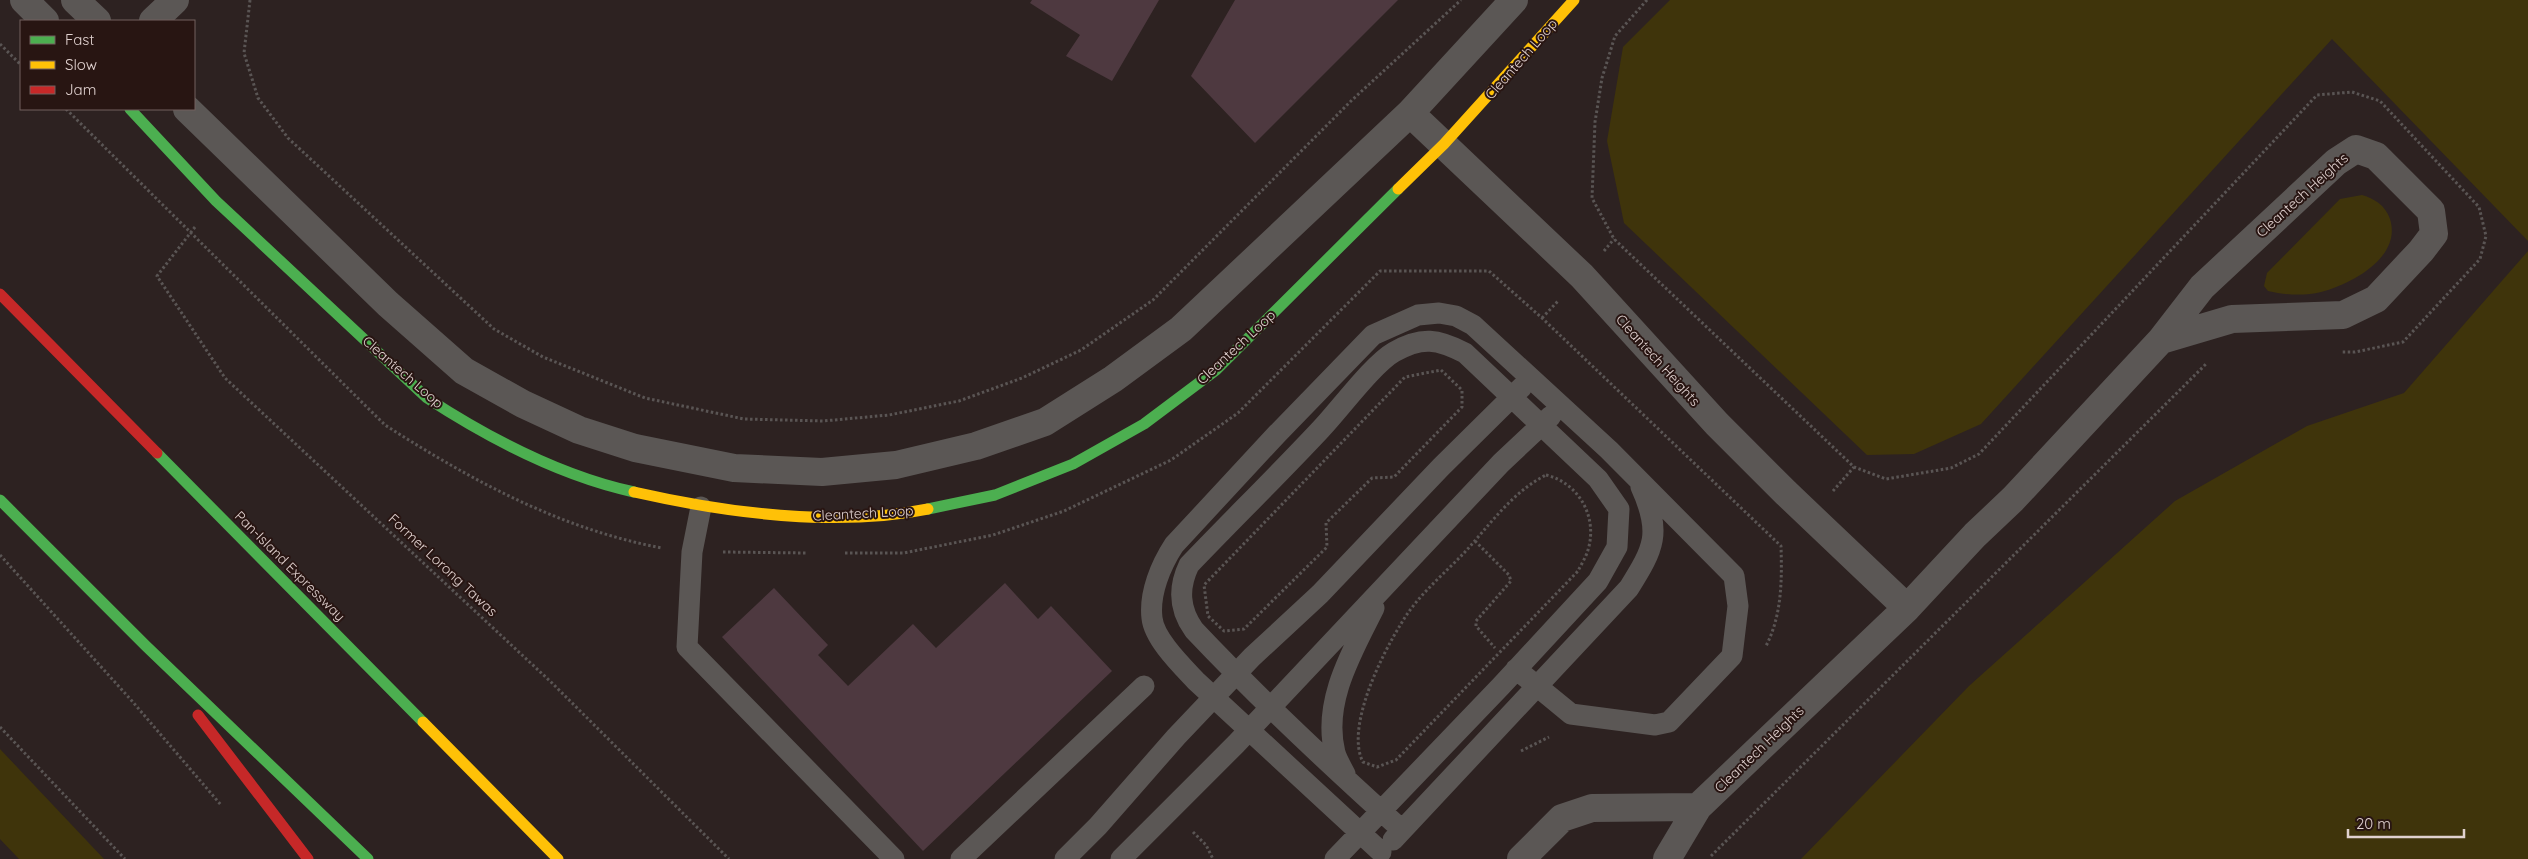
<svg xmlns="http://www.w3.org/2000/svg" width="2528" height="859" viewBox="0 0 2528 859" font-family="Quicksand,sans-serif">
<rect width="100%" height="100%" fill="#2d2221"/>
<path fill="#3f340b" d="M1670 0H2528V241L2332 39 1981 424 1914 454 1867 455 1624 223 1607 141 1623 47Z
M2362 195C2375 199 2385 205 2390 219 2402 257 2352 284 2321 292 2305 296 2284 295 2268 291L2264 286 2267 273 2340 199Z
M2528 251V859H1801L1969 686 2175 501 2307 426 2404 393Z
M0 749 104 859H19L0 839Z"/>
<path fill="#4e3940" d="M1032 0H1159L1112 81 1066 56 1080 35 1030 3Z
M1235 0H1398L1255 143 1191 76Z
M1005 583 1038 619 1051 606 1112 671 923 851 722 637 774 588 828 645 818 655 848 686 913 624 936 648Z"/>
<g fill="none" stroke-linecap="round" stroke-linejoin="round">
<path stroke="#5a5554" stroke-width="3" stroke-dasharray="2.5 2.5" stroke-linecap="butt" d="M250 0 244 53 258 98 288 138 494 329 543 357 645 398 744 419 823 421 889 415 959 401 1022 378 1081 350 1153 300 1352 100 1461 0
M1647 0 1615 36 1602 78 1595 122 1592 198 1614 239 1854 467 1886 479 1951 468 1979 454 2317 95 2352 92 2380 101 2479 207 2486 236 2480 259 2403 342 2355 352H2341
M0 44 21 65
M66 109 385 425C471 480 560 529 662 548
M195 227 157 276 225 378 551 682 729 859
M1604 251 1614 239
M1542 318 1559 300
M1441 370 1462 390V407L1394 477 1372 478 1326 523 1327 547 1244 629 1224 631 1208 616 1204 585 1405 377Z
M1546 475C1579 483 1598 517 1588 550 1586 557 1581 565 1578 571L1396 760 1377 767 1363 762C1345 728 1382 654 1401 624 1416 597 1443 575 1464 553 1489 526 1512 492 1546 475Z
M1833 491 1854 467
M1475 541 1509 575 1511 581 1476 621V626L1495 648
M723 552 806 553
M845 553H904L993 535 1064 511 1171 460 1238 413 1380 271H1489L1542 318 1781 546C1782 580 1782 615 1766 646
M0 555 132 701 221 805
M0 727 125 859
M1521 751 1549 737
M1193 832 1206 845 1213 859
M1711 856 2207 363"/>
<path stroke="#5b5755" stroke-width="21" d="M701 507 692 552 687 647 894 859
M1345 774C1342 768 1337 760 1335 753 1322 702 1352 652 1374 608
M1393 840 1629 588C1654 548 1662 533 1641 487
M1381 852 1196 681C1182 666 1154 639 1152 618 1149 593 1161 565 1174 545L1277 434 1373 335 1418 315 1439 313 1456 316 1473 325 1609 450 1734 576 1738 606 1732 656 1669 722 1655 725 1571 714 1516 669
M961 859 1144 686
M1065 859 1098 826 1176 737 1252 657 1320 594 1441 467 1522 387
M1121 859 1236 744 1501 463 1551 416
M1335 859 1501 686 1598 581 1617 547 1619 509 1598 479 1465 353C1438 339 1422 336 1394 352 1373 364 1340 409 1321 429 1278 475 1233 519 1189 565 1178 588 1179 609 1194 630 1260 700 1331 766 1402 830"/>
<path stroke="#5b5755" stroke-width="28" d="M24 0 45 21
M75 0 97 21
M153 21 175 0
M187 109 388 304 464 371 523 404 579 430 635 448 734 468 822 472 896 465 976 446 1045 422 1113 379 1181 329 1410 113 1514 0
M1410 113 1582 276 1717 424 1786 493 1907 608
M1521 859 1562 818 1592 808 1698 807
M1667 859 1698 807 1907 608 1975 535 2013 499 2161 340 2202 287 2336 162 2356 149 2376 156 2431 211 2434 234 2421 251 2376 299 2343 315 2232 319 2161 340"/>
<path stroke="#4caf50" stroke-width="11" d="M130 109 216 201 427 398C490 439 560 476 634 492
M157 453 423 722
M0 500 146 646 368 859
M928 509 995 495 1073 464 1144 424 1216 370 1398 189"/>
<path stroke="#ffc107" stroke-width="11" d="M1398 189 1444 144 1574 0
M634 492C727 513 834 528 928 509
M423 722 558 859"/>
<path stroke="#c62828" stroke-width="11" d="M0 294 157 453
M198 715 308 859"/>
</g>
<g text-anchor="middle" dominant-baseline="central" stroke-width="4" stroke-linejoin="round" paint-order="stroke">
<g font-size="14" fill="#e0d1cf" stroke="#281512">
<text transform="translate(1521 59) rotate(-49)">Cleantech Loop</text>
<text transform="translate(2302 195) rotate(-42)">Cleantech Heights</text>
<text transform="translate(1236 347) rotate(-43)">Cleantech Loop</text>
<text transform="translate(1658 360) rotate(48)">Cleantech Heights</text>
<text transform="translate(403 372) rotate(41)">Cleantech Loop</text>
<text transform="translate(863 513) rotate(-3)">Cleantech Loop</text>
<text transform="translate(443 565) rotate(43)">Former Lorong Tawas</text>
<text transform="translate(290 566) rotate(45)">Pan-Island Expressway</text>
<text transform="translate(1759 749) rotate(-44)">Cleantech Heights</text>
</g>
</g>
<rect x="20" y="20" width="175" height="90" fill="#281512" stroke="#72605e"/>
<rect x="30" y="36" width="25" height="8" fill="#4caf50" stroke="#72605e"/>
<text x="65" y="45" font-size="15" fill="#e0d1cf">Fast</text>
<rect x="30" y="61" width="25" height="8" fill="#ffc107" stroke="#72605e"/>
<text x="65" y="70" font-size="15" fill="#e0d1cf">Slow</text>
<rect x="30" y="86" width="25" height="8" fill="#c62828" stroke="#72605e"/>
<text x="65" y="95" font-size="15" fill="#e0d1cf">Jam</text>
<path d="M2348 829v8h116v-8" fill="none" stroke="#e0d1cf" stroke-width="2.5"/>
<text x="2356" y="829" font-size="15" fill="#e0d1cf" stroke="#281512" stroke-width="4" paint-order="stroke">20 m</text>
</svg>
